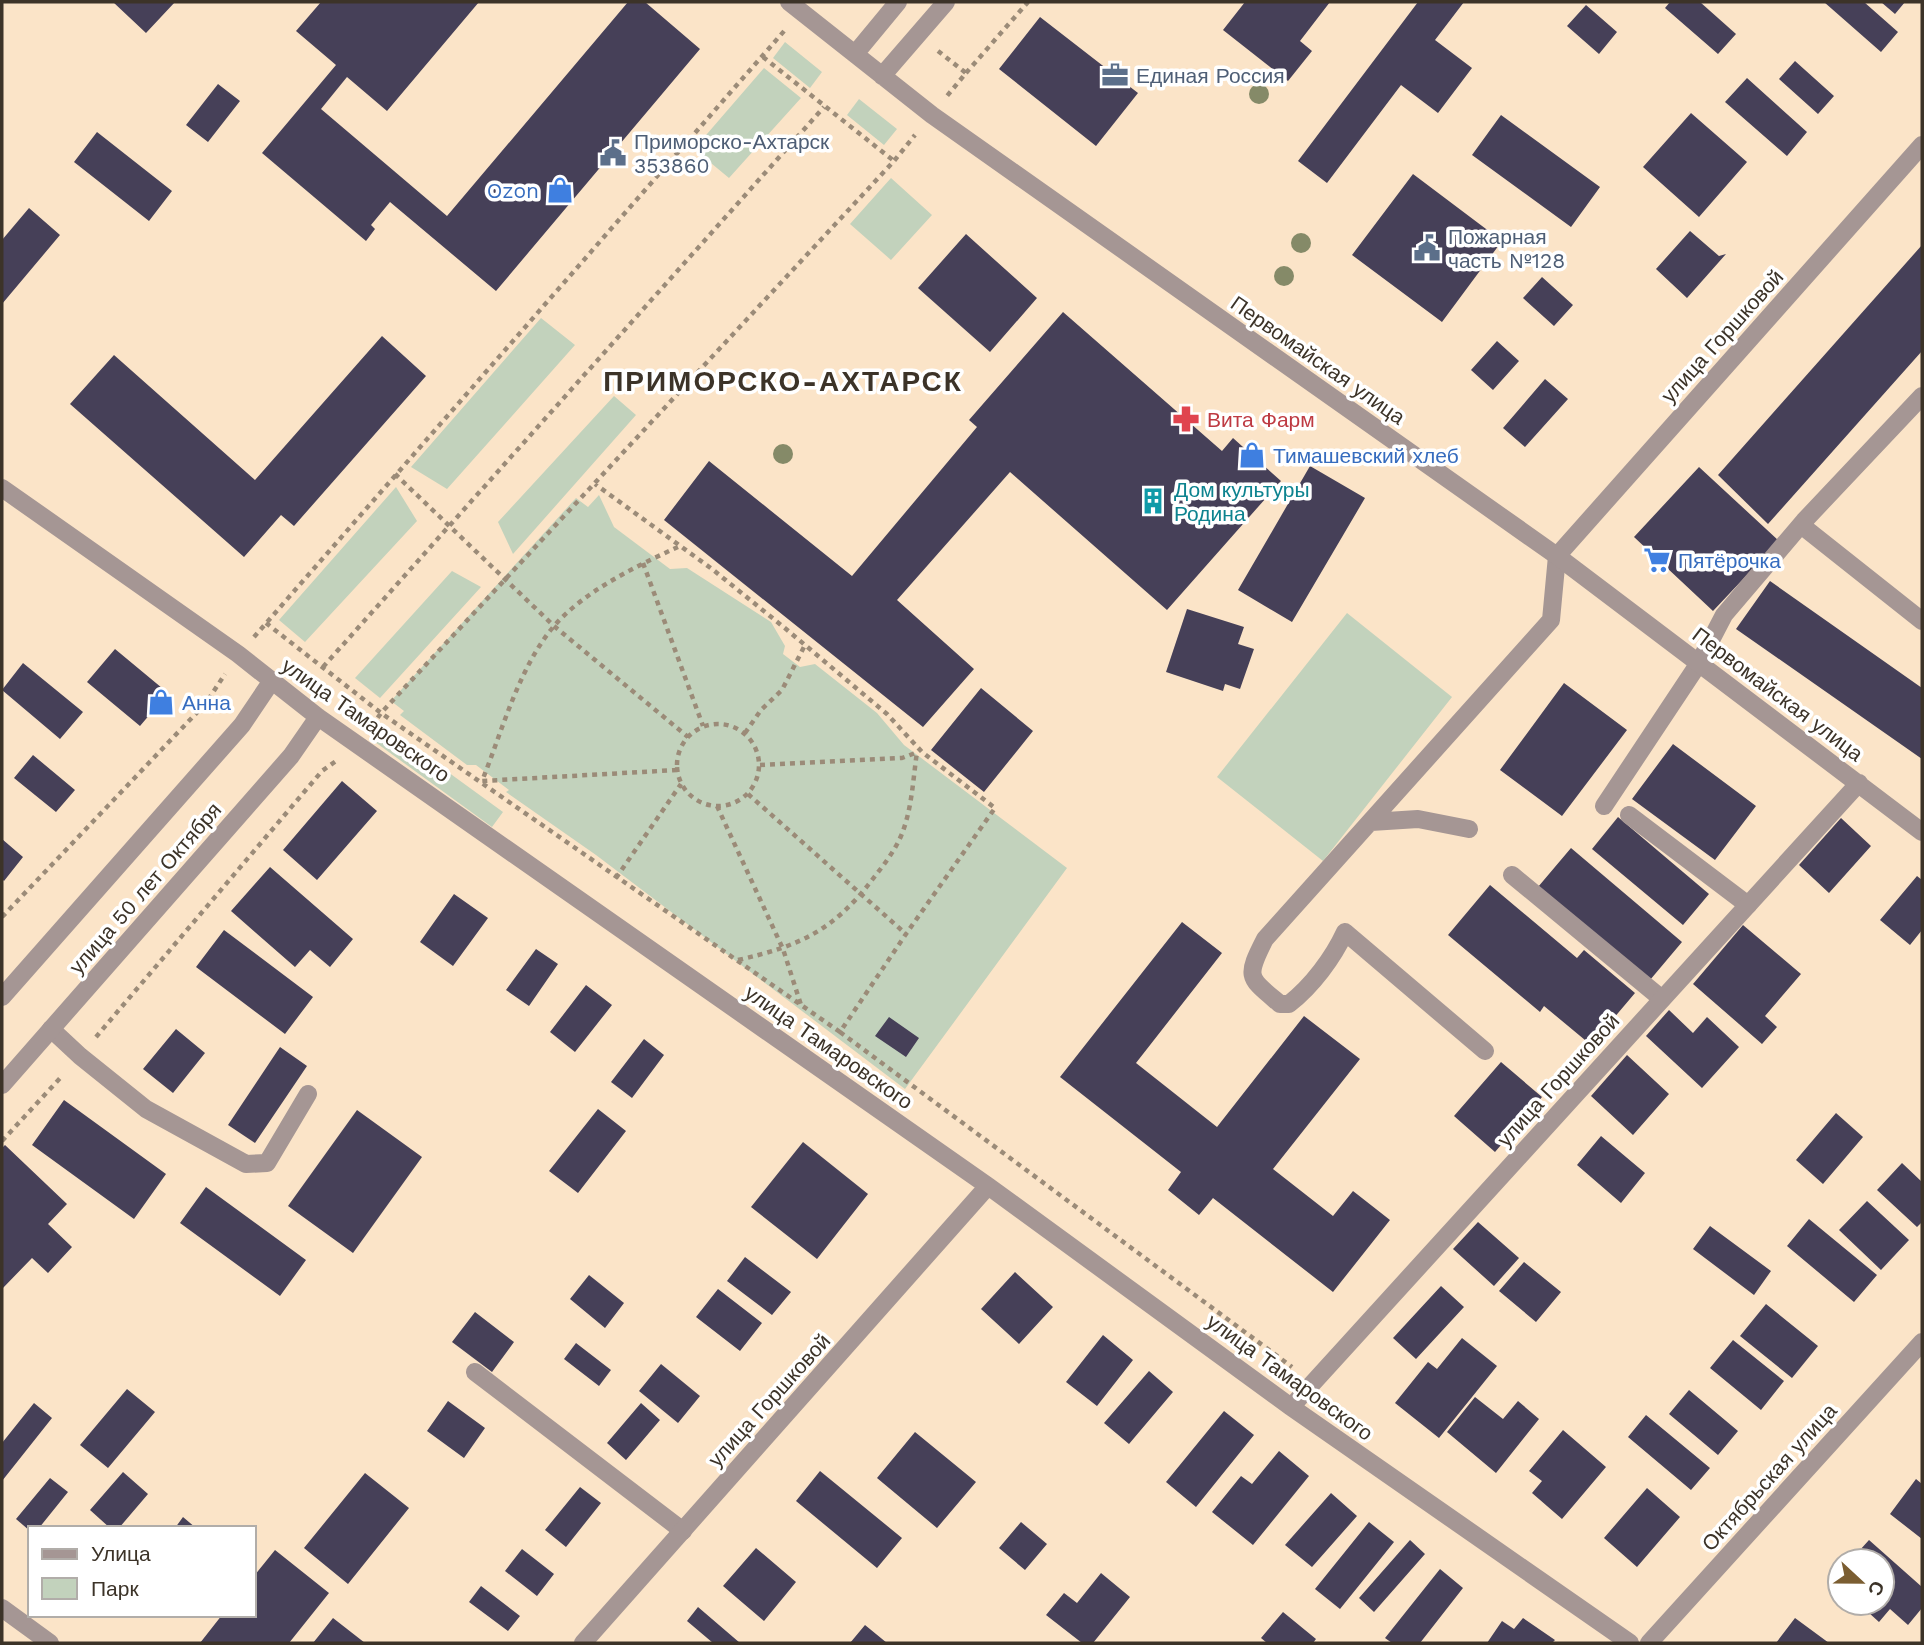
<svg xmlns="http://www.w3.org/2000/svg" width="1924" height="1645" viewBox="0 0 1924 1645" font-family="'Work Sans',sans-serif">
<rect width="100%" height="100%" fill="#fbe4c8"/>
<path fill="#c2d2bc" d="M785 42 822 72 810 88 773 58Z
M764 68 801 98 729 178 694 149Z
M859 99 897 129 884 145 847 115Z
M891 178 932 215 891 260 850 224Z
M541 318 575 345 447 489 411 467Z
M614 396 636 415 513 554 498 522Z
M396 487 417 521 305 642 279 620Z
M599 495 614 527 670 569 687 568 771 622 785 646 783 654 800 667 815 664 877 713 904 745 1067 868 905 1089 596 855 506 792 509 790 476 765H467L400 715 404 711 391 701 576 498 588 507Z
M452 571 481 587 380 698 355 678Z
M1347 613 1452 697 1323 861 1217 777Z
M386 727 503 812 492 827 375 742Z"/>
<path fill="#464058" d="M113 2H175L146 33Z
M321 2H479L387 111 347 77 321 109 447 216 628 2H645L700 49 496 291 390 202 371 225 375 229 366 241 262 153 336 65 296 31Z
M1245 2H1330L1300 41 1312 51 1288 81 1223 30Z
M1418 2H1464L1435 40 1472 68 1438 113 1401 85 1327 183 1298 161Z
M1670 2H1700L1736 34 1718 54 1665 8Z
M1824 2H1864L1898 32 1881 52Z
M1881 2H1905L1895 14Z
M1586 5 1617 32 1599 54 1567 26Z
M1040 17 1138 93 1096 146 999 69Z
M1795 61 1834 96 1818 114 1779 79Z
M1747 78 1807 132 1787 156 1725 102Z
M218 84 240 101 208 142 186 125Z
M1691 113 1747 162 1699 217 1643 167Z
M1501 115 1600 187 1571 227 1472 155Z
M97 132 172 191 149 221 74 162Z
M1413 174 1502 241 1442 322 1352 255Z
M29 208 60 235 2 304V240Z
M1690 231 1719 256 1726 254 1687 298 1656 269Z
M966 234 1037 298 990 352 918 288Z
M1922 245V351L1768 524 1718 475Z
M1542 277 1573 305 1554 326 1523 298Z
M1063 312 1222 451 1233 438 1281 481 1167 610 1010 472 897 600 974 669 923 727 664 520 709 461 852 576 977 427 969 420Z
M382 336 426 376 294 526 281 515 244 557 70 404 114 355 255 480Z
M1497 341 1519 361 1493 390 1471 370Z
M1545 379 1568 399 1525 447 1503 428Z
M1310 466 1365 498 1292 622 1238 590Z
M1699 467 1779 541 1713 611 1634 537Z
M1770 581 1922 688V759L1736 629Z
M1187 609 1244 627 1238 644 1254 649 1240 689 1225 684 1223 691 1166 672Z
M115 649 168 693 140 726 87 682Z
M23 663 83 712 60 739 2 690Z
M1564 683 1627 730 1562 816 1500 770Z
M981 688 1033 731 984 792 931 750Z
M1673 744 1756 806 1715 860 1632 799Z
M33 755 75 790 56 812 14 778Z
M342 781 377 811 317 880 283 850Z
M1618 817 1709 894 1683 925 1592 849Z
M1841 818 1871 846 1829 893 1799 865Z
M2 839 23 857 4 881 2 879Z
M1571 848 1682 942 1650 980 1538 887Z
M270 867 353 939 330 967 310 950 295 967 231 911Z
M1917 876 1922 880V930L1910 945 1880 920Z
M1490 885 1577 958 1584 950 1635 993 1591 1045 1544 1006 1540 1012 1448 935Z
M454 894 488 918 453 966 420 942Z
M1182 922 1222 953 1136 1063 1217 1127 1304 1016 1360 1059 1273 1169 1333 1216 1353 1191 1390 1220 1333 1292 1213 1198 1199 1215 1168 1190 1181 1172 1060 1077Z
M1743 925 1801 974 1765 1016 1777 1027 1762 1044 1693 984Z
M224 930 313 997 285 1034 196 967Z
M536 949 558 964 529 1006 506 990Z
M586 985 612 1005 575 1052 550 1032Z
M1669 1010 1693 1033 1707 1017 1739 1047 1702 1088 1646 1036Z
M889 1017 919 1038 906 1057 875 1036Z
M176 1029 205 1053 173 1093 143 1069Z
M644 1039 664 1055 632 1098 611 1082Z
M280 1047 307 1066 255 1143 228 1125Z
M1627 1055 1669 1094 1633 1135 1591 1096Z
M1501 1062 1542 1097 1495 1152 1454 1116Z
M64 1100 166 1174 134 1219 32 1145Z
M598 1109 626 1131 578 1193 549 1171Z
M357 1110 422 1157 353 1253 288 1206Z
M1836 1113 1863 1137 1823 1184 1796 1160Z
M1601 1136 1645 1173 1621 1203 1577 1165Z
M803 1142 868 1194 817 1259 751 1207Z
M5 1145 67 1204 48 1224 72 1247 48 1273 32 1258 2 1289V1148Z
M1902 1163 1922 1182V1222L1917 1227 1877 1190Z
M206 1187 306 1260 280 1296 180 1223Z
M1867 1201 1909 1240 1881 1270 1839 1230Z
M1809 1219 1877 1275 1854 1302 1787 1246Z
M1478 1222 1519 1258 1494 1286 1453 1249Z
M1710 1226 1771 1271 1754 1295 1693 1249Z
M745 1257 791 1292 772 1315 727 1281Z
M1524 1262 1561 1292 1536 1322 1499 1291Z
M1015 1272 1053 1307 1019 1344 981 1309Z
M589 1275 624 1303 605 1328 570 1299Z
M1441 1286 1464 1307 1416 1359 1393 1338Z
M718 1289 762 1323 740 1351 696 1317Z
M1766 1304 1818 1346 1792 1378 1740 1336Z
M475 1312 514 1342 492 1372 452 1342Z
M1103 1335 1133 1360 1097 1406 1066 1382Z
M1462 1338 1497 1366 1439 1438 1395 1403 1428 1362 1437 1369Z
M1733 1340 1784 1381 1761 1410 1710 1368Z
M576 1343 611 1370 599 1386 564 1359Z
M661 1364 700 1396 678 1423 639 1391Z
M1149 1371 1173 1392 1129 1444 1104 1423Z
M127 1389 155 1412 108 1468 80 1445Z
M1689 1390 1738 1431 1718 1455 1669 1414Z
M1475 1397 1503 1419 1518 1401 1539 1419 1496 1473 1447 1432Z
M448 1401 485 1428 464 1458 427 1431Z
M34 1403 52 1418 2 1481V1443Z
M641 1403 660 1420 626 1460 607 1443Z
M1224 1411 1254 1435 1196 1507 1166 1482Z
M1646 1415 1710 1468 1691 1490 1628 1437Z
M1563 1430 1606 1467 1562 1519 1532 1493 1542 1481 1529 1471Z
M915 1432 976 1482 937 1528 877 1478Z
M1279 1451 1309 1476 1253 1545 1212 1512 1241 1476 1252 1484Z
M820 1471 902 1538 877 1568 796 1501Z
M123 1472 148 1494 119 1528H110L90 1510Z
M365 1473 409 1508 348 1584 304 1548Z
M50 1478 68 1492 39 1528H30V1531L16 1519Z
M1916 1479 1922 1484V1539L1890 1514Z
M580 1487 601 1503 566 1547 545 1530Z
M1647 1488 1680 1517 1637 1567 1604 1538Z
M1331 1493 1357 1516 1312 1567 1285 1545Z
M183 1517 196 1528H175Z
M1021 1522 1047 1544 1025 1570 999 1548Z
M1369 1522 1394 1542 1340 1609 1315 1589Z
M1410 1540 1425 1554 1374 1612 1359 1598Z
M1869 1540 1922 1587V1608L1908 1625 1890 1609 1879 1622 1858 1603H1882V1561H1850Z
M756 1548 796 1582 764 1621 723 1586Z
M522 1549 554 1574 537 1596 505 1571Z
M275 1550 329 1593 289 1643H200L222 1615H254V1576Z
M1440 1569 1463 1588 1420 1643H1392L1385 1638Z
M1101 1573 1130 1597 1093 1643H1082L1046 1615 1064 1593 1077 1603Z
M481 1586 520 1616 508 1631 469 1602Z
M698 1607 740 1643H713L687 1621Z
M1283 1612 1316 1639 1313 1643H1267L1261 1638Z
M333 1618 365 1643H313Z
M1523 1618 1555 1640 1552 1643H1487L1502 1621 1514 1629Z
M1795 1618 1829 1643H1776Z
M865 1625 887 1643H850Z"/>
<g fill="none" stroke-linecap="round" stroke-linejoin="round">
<path stroke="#9b8b78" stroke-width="4.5" stroke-dasharray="5 5" stroke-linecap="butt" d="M938 51 966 73 947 96
M763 57 894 161
M966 73 1028 2
M395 474 554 626 688 737
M643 563 703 726
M266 623 381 713 840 1032 906 934 995 808 922 752 887 714 786 629 712 569 595 484
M254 637 785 30
M323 667 824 107
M206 703 221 712
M677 765a41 41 0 1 1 82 0a41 41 0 1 1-82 0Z
M372 726 381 713 894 161 915 135
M745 733 761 710 782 690 805 645
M760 765 902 758 918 752
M677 770 482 781C504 727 523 650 569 611 599 584 643 563 680 546
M748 794 906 934
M717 806 783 949 801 1005
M616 878 681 784
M2 917 206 703 225 674
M738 960C799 946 833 931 872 880 883 866 894 852 901 836 912 810 913 779 917 752
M840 1032 1292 1367
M96 1037 322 771 336 761
M2 1141 63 1075"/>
<path stroke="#a59694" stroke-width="18" d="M1801 525 1922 621
M1604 806 1699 663 1724 615 1804 521 1922 396
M1629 815 1748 905
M1371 822 1418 819 1469 829
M1512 875 1662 999
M51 1029 80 1056 146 1109 246 1164 267 1163 308 1094
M1485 1051 1345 932C1333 958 1312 986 1289 1004H1280C1248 977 1245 978 1265 939L1551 620 1557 556
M475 1372 683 1531"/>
<path stroke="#a59694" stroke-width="18" d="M789 2 932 115 1557 556 1922 832
M855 54 898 2
M882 76 946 2
M2 488 238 654 318 717 988 1186 1291 1407 1630 1643
M1557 556 1922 145
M2 997 242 725 271 682
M2 1085 291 756 318 717
M1291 1407 1859 783
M2 1608 50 1643
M583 1643 988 1186
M1649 1643 1922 1342"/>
</g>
<g fill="#858a68">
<circle cx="1259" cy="94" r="10"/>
<circle cx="1301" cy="243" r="10"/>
<circle cx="1284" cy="276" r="10"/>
<circle cx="783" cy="454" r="10"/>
</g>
<defs>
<g id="office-bare" transform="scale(2.1)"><path d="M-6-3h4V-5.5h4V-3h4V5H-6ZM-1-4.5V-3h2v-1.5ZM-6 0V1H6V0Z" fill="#5c6f8a" stroke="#fff" stroke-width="2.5" paint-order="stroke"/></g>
<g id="civic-bare" transform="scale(2.1)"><path d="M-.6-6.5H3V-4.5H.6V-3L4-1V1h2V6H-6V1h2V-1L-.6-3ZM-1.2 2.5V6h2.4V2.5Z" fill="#5c6f8a" stroke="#fff" stroke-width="2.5" paint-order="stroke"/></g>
<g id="shop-bare" transform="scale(2.1)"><path d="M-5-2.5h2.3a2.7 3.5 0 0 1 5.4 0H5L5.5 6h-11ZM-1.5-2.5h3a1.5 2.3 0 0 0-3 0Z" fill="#3f7fe0" stroke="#fff" stroke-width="2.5" paint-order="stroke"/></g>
<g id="pharmacy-bare" transform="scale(2.1)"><path d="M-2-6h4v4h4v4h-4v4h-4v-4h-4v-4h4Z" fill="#e0444e" stroke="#fff" stroke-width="2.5" paint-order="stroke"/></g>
<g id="building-bare" transform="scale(2.1)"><path d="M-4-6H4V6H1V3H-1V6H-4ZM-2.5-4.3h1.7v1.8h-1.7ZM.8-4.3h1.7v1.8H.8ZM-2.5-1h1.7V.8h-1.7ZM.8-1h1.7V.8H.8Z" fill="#0f9aa8" stroke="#fff" stroke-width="2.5" paint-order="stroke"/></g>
<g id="supermarket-bare" transform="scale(2.1)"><path d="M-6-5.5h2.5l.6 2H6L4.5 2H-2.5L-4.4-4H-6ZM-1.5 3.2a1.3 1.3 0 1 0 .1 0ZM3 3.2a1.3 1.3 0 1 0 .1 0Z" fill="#3f7fe0" stroke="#fff" stroke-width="2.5" paint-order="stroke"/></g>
</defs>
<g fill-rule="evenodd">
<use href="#office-bare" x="1115" y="75"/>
<use href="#civic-bare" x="613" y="153"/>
<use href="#shop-bare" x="560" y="190"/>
<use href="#civic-bare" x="1427" y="248"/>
<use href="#pharmacy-bare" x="1186" y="419"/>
<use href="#shop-bare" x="1252" y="455"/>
<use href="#building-bare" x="1153" y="501"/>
<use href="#supermarket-bare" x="1657" y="560"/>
<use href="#shop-bare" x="161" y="702"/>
</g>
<g text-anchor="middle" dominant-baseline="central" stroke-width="7" stroke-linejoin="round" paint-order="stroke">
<g font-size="21" fill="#4e5e75" stroke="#fff" text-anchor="start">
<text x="1136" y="75">Единая Россия</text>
<text x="634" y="141">Приморско-Ахтарск<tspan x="634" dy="24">353860</tspan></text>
<text x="1448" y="236">Пожарная<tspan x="1448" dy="24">часть №128</tspan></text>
</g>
<g font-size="21" fill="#366cbe" stroke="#fff" text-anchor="start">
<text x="539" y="190" text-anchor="end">Ozon</text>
<text x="1273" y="455">Тимашевский хлеб</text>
<text x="1678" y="560">Пятёрочка</text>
<text x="182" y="702">Анна</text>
</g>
<g font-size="21" fill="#3c3328" stroke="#fff">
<text transform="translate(1722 336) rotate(-48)">улица Горшковой</text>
<text transform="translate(1318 360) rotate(35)">Первомайская улица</text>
<text transform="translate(1778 694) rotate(37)">Первомайская улица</text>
<text transform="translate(366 720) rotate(35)">улица Тамаровского</text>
<text transform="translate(145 888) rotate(-49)">улица 50 лет Октября</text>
<text transform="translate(829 1047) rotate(35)">улица Тамаровского</text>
<text transform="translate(1558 1080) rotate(-48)">улица Горшковой</text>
<text transform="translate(1290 1377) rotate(36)">улица Тамаровского</text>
<text transform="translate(769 1400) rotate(-48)">улица Горшковой</text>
<text transform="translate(1769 1477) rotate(-48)">Октябрьская улица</text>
</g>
<g font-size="21" fill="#be3a42" stroke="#fff" text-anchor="start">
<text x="1207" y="419">Вита Фарм</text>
</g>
<g font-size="21" fill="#0d838f" stroke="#fff" text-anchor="start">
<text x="1174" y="489">Дом культуры<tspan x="1174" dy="24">Родина</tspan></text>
</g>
<g font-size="28" font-weight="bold" letter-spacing="2" fill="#3c3328" stroke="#fff">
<text x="783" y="381">ПРИМОРСКО-АХТАРСК</text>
</g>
</g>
<rect width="1924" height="1645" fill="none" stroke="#3c3328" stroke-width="7"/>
<rect x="28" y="1526" width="228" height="91" fill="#ffffff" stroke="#b1ada9" stroke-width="2"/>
<rect x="42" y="1549" width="35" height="10" fill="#a59694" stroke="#b1ada9" stroke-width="2"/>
<text x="91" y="1561" font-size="21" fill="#3c3328">Улица</text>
<rect x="42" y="1578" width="35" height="21" fill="#c2d2bc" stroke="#b1ada9" stroke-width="2"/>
<text x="91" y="1596" font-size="21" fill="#3c3328">Парк</text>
<g transform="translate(1861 1582) rotate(112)"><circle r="33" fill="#ffffff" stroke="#b1ada9" stroke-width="2"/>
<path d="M0-5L12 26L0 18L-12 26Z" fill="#7b5e32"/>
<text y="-10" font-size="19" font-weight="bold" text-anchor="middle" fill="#3c3328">С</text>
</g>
</svg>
